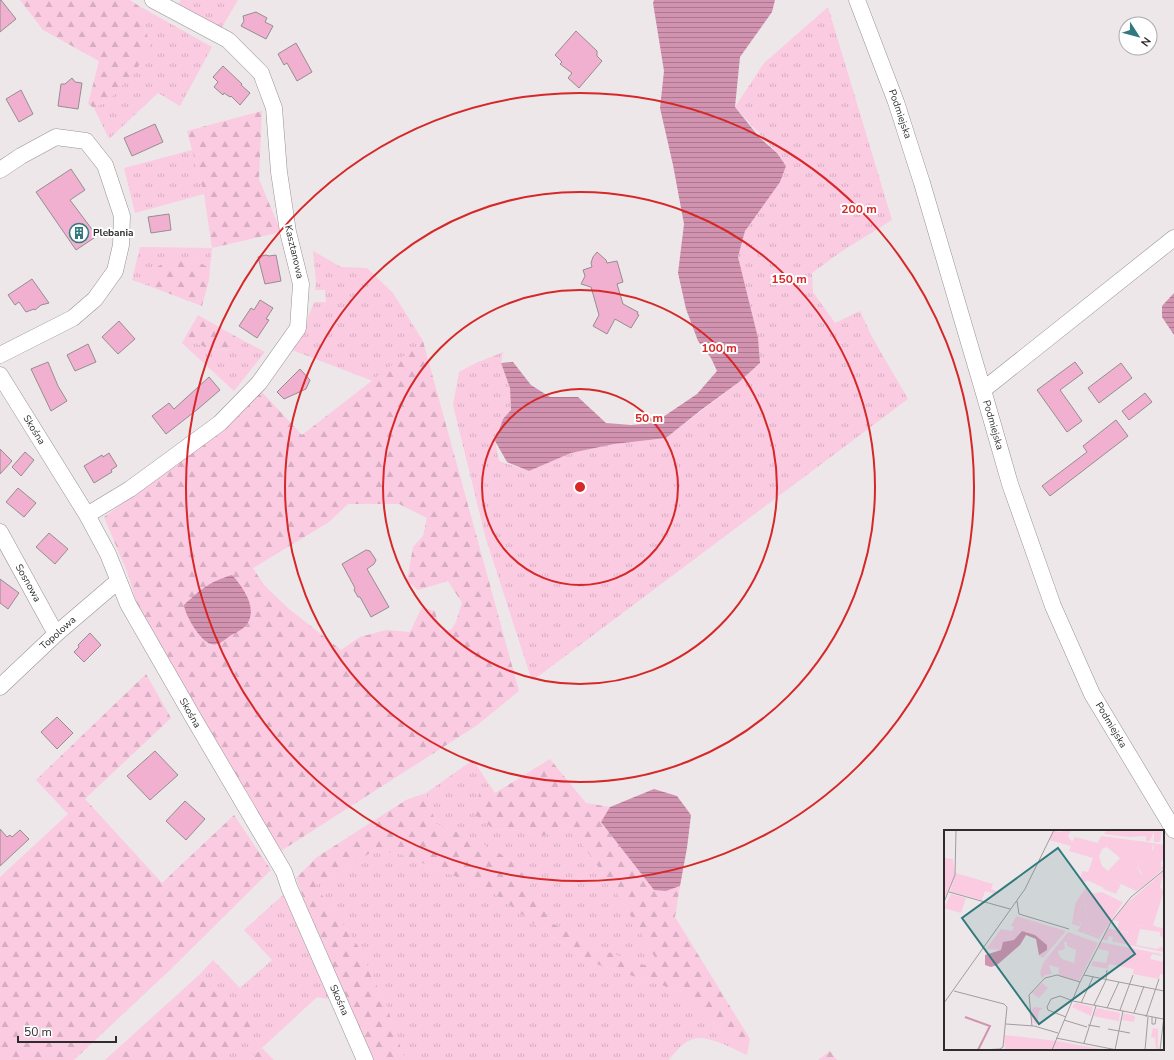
<svg xmlns="http://www.w3.org/2000/svg" width="1174" height="1060" viewBox="0 0 1174 1060" font-family="'Nunito Sans',sans-serif">
<defs>
<pattern id="grass-tufts" width="24" height="20" patternUnits="userSpaceOnUse"><rect width="24" height="20" fill="#facbe1"/><path d="M3 7l-1-3M5 7V3M7 7l1-3M15 17l-1-3M17 17v-4M19 17l1-3" fill="none" stroke="#d7aec1"/></pattern>
<pattern id="forest-firs" width="22" height="20" patternUnits="userSpaceOnUse"><rect width="22" height="20" fill="#facbe1"/><path d="M5 1l3.5 6h-7zM16 11l3.5 6h-7z" fill="#d7aec1"/></pattern>
<pattern id="water-rules" width="6" height="5" patternUnits="userSpaceOnUse"><rect width="6" height="5" fill="#d293b1"/><path d="M0 2.5h6" fill="none" stroke="#ab7890"/></pattern>
</defs>
<rect width="100%" height="100%" fill="#ede7e9"/>
<path fill="url(#grass-tufts)" d="M181 0H238L221 29 178 5Z
M139 6 212 47 180 106 158 93 109 139 94 108 110 99 150 45Z
M828 7 892 220 842 251 812 273 813 292 835 323 860 311 872 337 908 399 532 681 486 539 453 405 459 372 476 363 503 352 501 363 510 388 511 411 503 419 495 441 499 461 529 471 571 453 614 444 666 438 739 382 760 363 747 296 738 257 745 231 781 178 786 166 777 153 735 107 764 63Z
M192 150 204 194 135 213 124 168Z
M140 247 212 248 210 268 191 258 157 267 149 286 132 280Z
M313 251 341 267 367 268 393 293 423 341 373 381 292 350 302 334 314 302H326L325 290H315L316 282Z
M186 336C205 349 210 352 233 349L235 336 265 352 234 391 182 343Z
M473 760 495 793 494 829 523 831 542 836 570 827 621 899 658 961 644 966 597 948 552 923 535 893 515 862 470 837 436 824 426 793Z
M373 851 398 853 491 891 548 934 596 964 682 992 747 1055C734 1049 706 1034 693 1039 682 1043 675 1052 669 1060H405L387 1007 358 946 315 885 343 871Z
M283 895 329 999 317 997 249 1060H219L253 1028 227 997 199 975 213 960 240 988 272 960 244 930Z"/>
<path fill="url(#forest-firs)" fill-rule="evenodd" d="M20 0H130L139 6 150 45 137 69 110 99 94 108 88 104 99 61 43 30Z
M262 111 259 179 281 232 212 248 204 194 187 131Z
M174 257 191 258 210 268 209 280 202 306 149 286 157 267Z
M198 315 235 336 234 349C210 351 205 349 186 336Z
M423 341 519 691 476 726 281 851 141 618 128 574 104 517 191 454 261 391 302 435ZM348 504H399L427 518 423 536 413 547 407 581 418 590 448 581 462 603 456 622 451 630H440L435 611 422 607 410 632 386 630 360 637 341 650 289 609 264 585 253 568 329 522Z
M146 674 171 718 85 799 162 883 234 815 271 870 171 969 74 1060H0V877L68 814 36 780Z
M550 759 586 803 610 807 602 823 666 891 680 886 675 917 750 1039 747 1055 682 992 596 964 548 934 491 891 398 853 373 851 343 871 315 885 358 946 387 1007 405 1060H373L303 897 296 878 317 857 406 800 426 793 436 824 470 837 515 862 535 893 552 923 597 948 644 965 657 961 621 899 570 827 542 836 523 831 494 829 474 814 480 790 495 793Z
M199 975 227 997 254 1028 219 1060H105Z
M262 1048 274 1060H249Z
M830 1051 837 1060H818Z"/>
<path fill="url(#water-rules)" d="M654 0H775L772 12 740 57 735 107 759 137 777 153 786 166 780 182 745 231 738 257 758 338 760 363 739 382 701 410 666 438 614 444 571 453 529 471 507 462 495 441 503 419 511 410 510 388 501 363 513 362 531 385 550 397H578L606 423 631 425 654 423 697 394 717 371 711 358 698 341 686 309 678 273 684 224 673 165 660 108 664 71 653 3Z
M1174 293V335L1162 317V306Z
M232 575C243 587 258 608 247 624 244 629 235 633 230 636 224 640 218 646 211 644 200 641 185 615 184 605 201 589 209 582 232 575Z
M654 789 677 796 691 815 687 848 680 886 666 891 654 890 601 822 610 807Z"/>
<path fill="#f1b0cf" stroke="#948e90" d="M0 0H1L16 19 0 32Z
M256 12 267 18 265 22 273 26 266 39 241 26 244 21 243 16Z
M576 31 597 51V56L602 61 579 88 568 78 572 73 560 64 562 62 555 55Z
M296 43 312 72 297 81 287 63 284 65 278 54Z
M223 66 242 84 241 85 250 93 240 105 231 96 230 97 224 93 223 95 214 87 218 82 213 77Z
M72 78 75 82 82 83 78 109 58 106 61 84H65Z
M21 90 33 114 19 122 6 99Z
M155 124 163 142 132 156 124 138Z
M71 169 85 190 70 200 97 236 76 250 36 192Z
M169 214 171 230 151 233 148 217Z
M597 252 606 260 607 263 617 261 623 282 617 284 623 304 638 312 637 314 639 315 631 328 615 319 607 334 593 326 599 315 591 287 581 284 585 276 583 270 592 267 591 263 593 257Z
M266 255 269 256 276 255 281 281 265 284 258 257Z
M32 279 49 303 41 305 35 310 34 309 26 312 19 302 15 305 8 295Z
M260 300 273 308 266 319 269 320 257 338 239 326 251 308 254 310Z
M119 321 135 339 118 354 102 337Z
M88 344 96 362 75 371 67 355Z
M48 362 58 386 67 401 51 411 31 369Z
M1075 362 1083 373 1060 390 1082 421 1067 432 1037 390Z
M1121 363 1132 378 1099 403 1088 388Z
M300 369 310 380 306 389 284 399 277 392Z
M209 377 220 390 198 409 166 434 152 416 169 403 174 409Z
M1145 393 1152 402 1129 420 1122 411Z
M1116 420 1128 436 1050 496 1042 486 1087 452 1083 446Z
M0 449 12 461 0 474Z
M25 452 34 460 21 476 12 467Z
M109 453 117 466 111 470 112 472 94 483 84 466 102 455 103 457Z
M18 488 36 503 24 517 6 502Z
M49 533 68 549 55 564 36 547Z
M366 550 370 551 376 560 374 564 367 569 389 607 371 617 360 597H358L354 590 355 588 342 564Z
M0 579 19 593 8 609 0 603Z
M90 633 101 645 84 662 74 652 79 647 78 645Z
M57 717 73 733 57 749 41 732Z
M155 751 178 775 150 800 127 776Z
M185 801 205 819 186 840 166 821Z
M0 829 7 837 10 835 12 837 20 830 29 839 0 866Z"/>
<g fill="none" stroke-linecap="round" stroke-linejoin="round">
<g stroke="#989294" stroke-width="17">
<path id="minor" d="M857 0 896 102 922 183 983 390 1010 484 1053 606 1092 694 1174 830
M0 170 21 156 56 137 86 141 105 165 122 216 121 245 115 271 95 299 73 318 0 355
M0 375 87 515 108 554 128 604 194 719 284 872 289 887 365 1060
M983 390 1174 238
M87 515 130 489 220 423 259 383 298 328 301 284 288 232 279 172 274 108 261 73 228 40 153 0
M0 532 56 634
M0 687 56 634 118 581"/>
</g>
<use href="#minor" stroke="#fff" stroke-width="16"/>
</g>
<g fill="none" stroke="#d62828" stroke-width="2">
<circle cx="580" cy="487" r="98"/>
<circle cx="580" cy="487" r="197"/>
<circle cx="580" cy="487" r="295"/>
<circle cx="580" cy="487" r="394"/>
</g>
<defs>
<g id="building-ring" transform="scale(1)"><circle r="9.5" fill="#fff" stroke="#30797c" stroke-width="1.5"/><path d="M-4-6H4V6H1V3H-1V6H-4ZM-2.5-4.3h1.7v1.8h-1.7ZM.8-4.3h1.7v1.8H.8ZM-2.5-1h1.7V.8h-1.7ZM.8-1h1.7V.8H.8Z" fill="#30797c"/></g>
</defs>
<g fill-rule="evenodd">
<use href="#building-ring" x="79" y="233"/>
</g>
<g text-anchor="middle" dominant-baseline="central" stroke-width="4" stroke-linejoin="round" paint-order="stroke">
<g font-size="10" fill="#2e2c2d" stroke="#fff">
<text transform="translate(900 114) rotate(71)">Podmiejska</text>
<text transform="translate(294 252) rotate(77)">Kasztanowa</text>
<text transform="translate(993 425) rotate(74)">Podmiejska</text>
<text transform="translate(34 430) rotate(58)">Skośna</text>
<text transform="translate(28 583) rotate(61)">Sosnowa</text>
<text transform="translate(58 633) rotate(-42)">Topolowa</text>
<text transform="translate(190 713) rotate(60)">Skośna</text>
<text transform="translate(1111 725) rotate(59)">Podmiejska</text>
<text transform="translate(339 1000) rotate(66)">Skośna</text>
</g>
<g font-size="10" font-weight="bold" fill="#2e2c2d" stroke="#fff" text-anchor="start">
<text x="93" y="233">Plebania</text>
</g>
</g>
<g transform="translate(944 830)">
<rect width="220" height="220" fill="#ede7e9"/>
<path d="M173 0H218L216 12H210V1L206 11H202V6L185 7ZM209 13 220 15V28L217 32V37L220 36V38L203 53 193 35V33L202 32 210 18ZM0 28 9 29 10 38 0 40ZM12 43 49 54 47 59 52 61 51 64 41 61 38 70 6 62ZM165 48 177 54 172 64 159 59ZM142 57 146 64 158 62 176 71 155 107 146 102 140 67ZM7 64 22 68 17 83 0 78ZM139 71 143 83 139 103 133 101 138 95 133 88ZM72 86 122 101 99 128 94 125 103 120V115L91 105 78 101 70 110 59 112 57 120 42 119 57 99 68 101 70 97 67 96ZM187 93 193 95 190 107 172 103 171 112H168L169 107 165 106 163 111 158 109 164 98 184 103ZM99 133 105 135 108 144 101 145 98 149 96 143ZM131 173 149 177 147 186 128 177Z" fill="#facbe1"/>
<path d="M110 0 114 2 127 0 124 7 128 12 131 7 154 13 157 6 209 13 207 31 193 33V35L196 43 202 48 203 53 192 61 165 48 160 58 143 50 142 52 136 50 138 41 144 42 149 28 125 21 127 16 105 10ZM163 17 176 28 164 41 158 36 155 26 158 19ZM163 0H173L185 7 160 4ZM10 38 11 45 0 70V40ZM142 57 140 67 146 102 155 107 167 83 176 71 179 72 155 109 139 103 143 83 139 71 133 88 138 97 128 94 131 74ZM175 91 187 93 185 102 173 101ZM193 95 220 98V108L216 106V102L196 99 192 115 213 119 218 116 220 122 171 112 172 103 190 107ZM124 102 154 113 135 151 114 145 115 138 99 133ZM120 112H123V116L132 120 130 133 118 129 115 125 114 121 121 119ZM156 112 217 124V126L208 124 206 129 220 132V145L216 144 215 149 189 144 190 139 165 134 164 139 147 136 149 131 162 133 165 121 154 119ZM98 153 104 158 95 168 88 163ZM90 177 99 178 95 181 93 196 88 191 87 181ZM209 198 214 199V220H212L211 208 207 207ZM60 205 113 211 161 220H61Z" fill="#facbe1" fill-rule="evenodd"/>
<path d="M220 41 216 57 220 61 209 95 216 99 169 90 182 74ZM153 178 176 183 175 191 149 186ZM180 183 191 186 190 192 178 190Z" fill="#facbe1"/>
<path d="M78 101 91 105 103 115V120L95 125 92 109 82 105 76 115 53 135 47 137 41 135V125L57 120 59 112 70 110Z" fill="#d293b1"/>
<path fill="none" stroke="#d293b1" stroke-width="2" d="M21 187 46 196 34 220"/>
<path fill="none" stroke="#a19c9e" stroke-width="1" d="M5 62 66 79M73 71 75 84 125 99M0 72 11 45 12 0M140 145 220 161M10 161 60 174 63 177 59 217 56 219 37 220M0 173 81 59 110 0M137 173 149 147M150 175 162 150 163 140M163 178 175 152M176 180 189 145M190 183 200 156M122 187 104 180 103 177 107 169 116 166 129 171 219 189M202 187 215 149M208 187V194H211L212 188M120 190 143 197M62 194 90 196 114 203M144 195 156 197M88 196 85 165 101 148 113 145 136 152M164 199 186 203M112 208 173 220M140 213 152 176M108 220 136 152 167 92 187 67 220 40M171 220 179 181M201 220 204 187M216 220 220 186"/>
<path fill="#30797c" fill-opacity="0.15" stroke="#30797c" stroke-width="2" d="M114 18 191 124 95 194 18 88Z"/>
<rect width="220" height="220" fill="none" stroke="#2e2c2d" stroke-width="2"/>
</g>
<circle cx="580" cy="487" r="6" fill="#d62828" stroke="#fff" stroke-width="2"/>
<g font-size="12" text-anchor="middle" font-weight="bold" fill="#d62828" stroke="#fff" stroke-width="4" stroke-linejoin="round" paint-order="stroke">
<text x="859" y="213">200 m</text>
<text x="789" y="283">150 m</text>
<text x="719" y="352">100 m</text>
<text x="649" y="422">50 m</text>
</g>
<g transform="translate(1138 36) rotate(126)"><circle r="19" fill="#ffffff" stroke="#ababab"/>
<path d="M0-3L7 15L0 10L-7 15Z" fill="#30797c"/>
<text y="-6" font-size="11" font-weight="bold" text-anchor="middle" fill="#2e2c2d">N</text>
</g>
<path d="M18 1036v6h98v-6" fill="none" stroke="#2e2c2d" stroke-width="2"/>
<text x="24" y="1036" font-size="12" fill="#2e2c2d" stroke="#ffffff" stroke-width="3" paint-order="stroke">50 m</text>
</svg>
